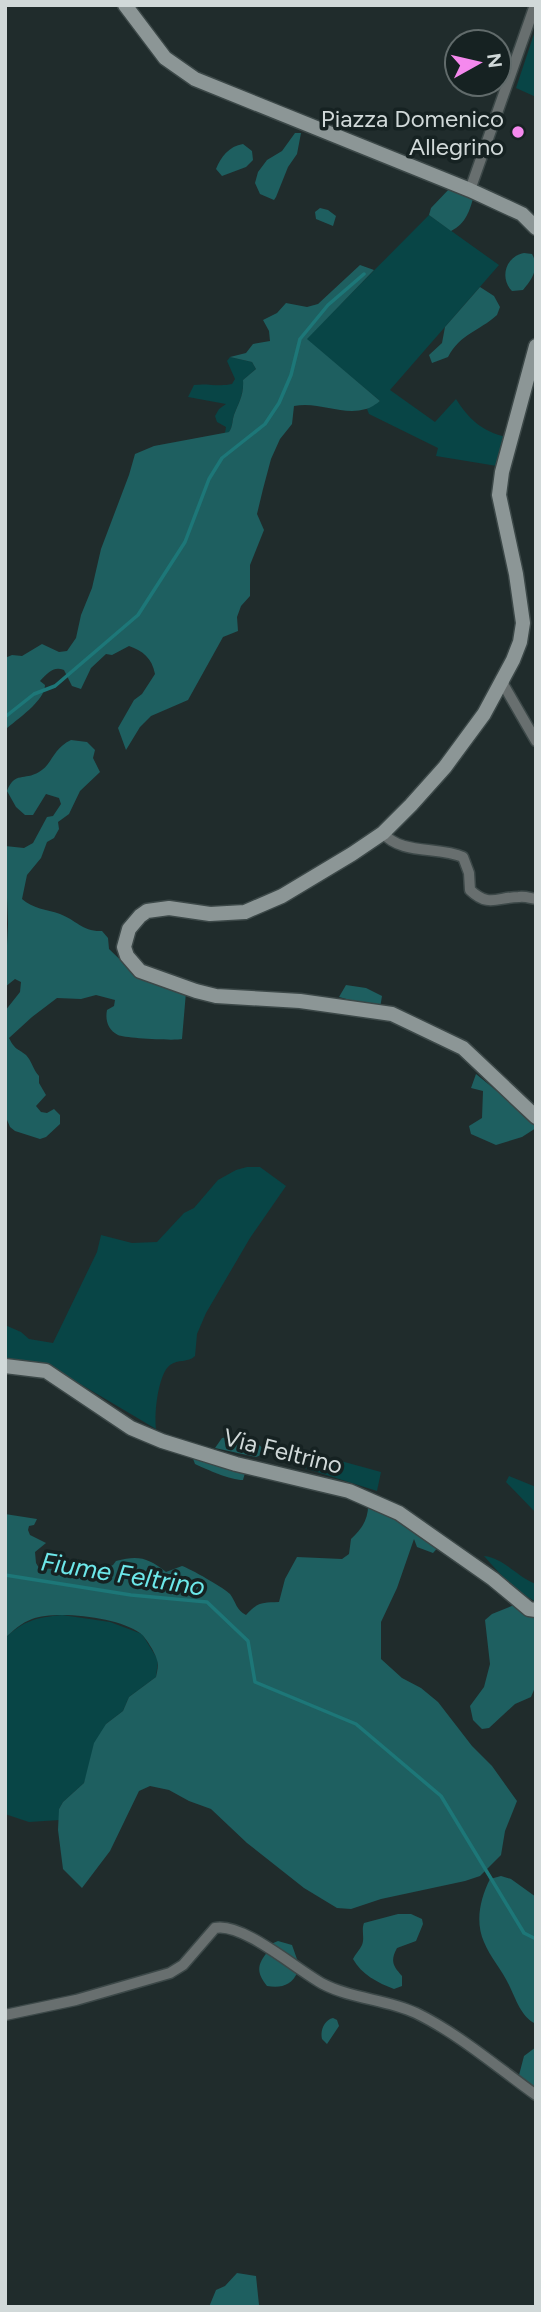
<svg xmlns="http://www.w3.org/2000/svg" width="541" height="2312" viewBox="0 0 541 2312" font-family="Figtree,sans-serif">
<rect width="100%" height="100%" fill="#202c2c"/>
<path fill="#084546" d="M536 28V97L516 88Z
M429 215 499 265 390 390 435 422 456 399C469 419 481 431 506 437L497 466 436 456 438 448 369 414 367 409 380 401 306 339Z
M230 357 252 362 256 369 243 380C244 395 239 402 234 415 232 421 233 426 229 432L225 433 226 427 217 422 215 416 219 409 226 404 188 397 194 385C207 383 219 387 232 384L235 379 227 361Z
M247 1167H260L286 1186 250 1238 206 1313 197 1334 195 1356C188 1363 178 1359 170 1365 158 1374 154 1414 156 1429L60 1372 5 1362V1325L21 1332 29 1339 53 1343 97 1252 101 1235 132 1243 157 1242 184 1213 194 1208 218 1180 236 1170Z
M308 1452 381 1472 377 1491 298 1466Z
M509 1476 536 1487V1513L506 1482Z
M484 1556C504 1558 517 1577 536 1584V1602C515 1591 500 1574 484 1556Z
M62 1615 110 1622 142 1634 158 1660 156 1677 129 1697 123 1711 106 1724 84 1783 63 1802 59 1809 60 1820 29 1822 5 1814V1638C25 1620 35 1618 62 1615Z"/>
<path fill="#1e5f60" d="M295 133H301L297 154 288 167 276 197 274 200 260 194 255 183 258 172 267 160 282 151Z
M243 144 252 151 253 160 246 167 222 176 216 169C221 157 229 146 243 144Z
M451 187 474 195C470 210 466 224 451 231L429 215 431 208Z
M320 208 328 210 336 216 333 226 316 219 315 212Z
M524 253 532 254C540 268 532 279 523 290L512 291C499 278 506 256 524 253Z
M360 265 374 270 307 339 380 401C376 404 371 408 366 409 342 416 319 401 294 406L292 424 280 439 271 459 263 489 257 514 264 530 250 565V596L241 606 237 617 238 631 223 637 188 700 151 716 140 727 126 750 118 728 134 700 142 694 155 674C152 658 143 651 129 646L112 655 106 654 91 668 81 689 72 686 64 670C53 666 48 673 40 681L45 685C45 701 17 719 5 730V658L12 655 22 656 42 644 59 652 67 651 76 638 81 615 92 588 101 549 129 475 135 454 154 446 229 432C233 426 232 421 234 415 239 402 244 395 243 380L256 369 252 362 230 357 246 353 253 344 270 341 269 331 263 320 277 313 286 303 307 307 318 304Z
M480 287 494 296 500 307 497 315C478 332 461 333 448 357L432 363 429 355 442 343 445 327Z
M71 740 87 742 95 750 93 758 100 772 80 791 69 814 58 822 59 829 54 838 47 842 41 858 27 875 22 899C33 909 46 909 60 914 76 920 83 932 102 931L108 938 109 949 136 975 186 992 182 1039C174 1041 123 1038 118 1035 108 1030 105 1020 107 1010L114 1006 115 1000 96 995 81 999 57 998 32 1017 9 1038C15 1050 17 1048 26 1055 32 1061 33 1070 39 1076V1083L46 1095 36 1106 41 1112 47 1113 54 1109 60 1115V1124L46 1137 40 1139 15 1131 10 1127 5 1115V1011L20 992 21 982 15 979 5 987 8 924 5 846 24 848 33 843 47 817 53 816 61 804 59 798 46 794 33 815H25L16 807 7 791C15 771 24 781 39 772 53 764 52 749 71 740Z
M346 985 366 988 382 996 380 1008 339 997Z
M476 1074 536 1123V1128L522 1137 496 1145 471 1134 469 1126 482 1118 483 1091 471 1088Z
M236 1436C248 1437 256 1440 263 1449L261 1455 256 1457 215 1448 222 1438Z
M192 1456 245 1473 243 1480C230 1480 208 1470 195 1464Z
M368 1502 441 1544 433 1553 417 1547 414 1539 397 1588 381 1622V1659L402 1678 421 1688 438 1702 472 1746 492 1766 517 1801 505 1831 501 1855 480 1876 465 1881 381 1899 351 1909 337 1908 304 1888 247 1843 211 1809 189 1801 169 1790 150 1786 139 1791 110 1851 82 1888 63 1869 58 1830 59 1809 63 1802 84 1783 94 1743 106 1724 123 1711 129 1697 156 1677C157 1672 159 1665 157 1660 156 1654 145 1636 140 1633 118 1617 56 1610 32 1619 21 1623 14 1630 5 1638V1514L37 1519 34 1525 29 1526 28 1530 30 1535 46 1543 35 1552 36 1563 39 1568 66 1570 76 1559 101 1570 113 1565 116 1561C139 1555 148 1558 166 1572L182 1566C189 1568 226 1589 230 1594 236 1602 236 1610 246 1615 259 1601 262 1603 279 1602L285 1579 297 1557 342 1559 349 1554 351 1539C363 1528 369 1518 368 1502Z
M514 1605 536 1612V1685L531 1697 515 1704 489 1728 482 1729 473 1720 470 1706 484 1687 490 1664 485 1620 492 1614Z
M501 1876 511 1879 536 1897V2024C521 2017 516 1999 509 1985 502 1970 490 1957 484 1942 475 1922 480 1899 490 1879Z
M398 1914H411L422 1919 423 1924 416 1941 397 1948C390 1961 393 1966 402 1976V1986L394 1989C378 1983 361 1974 353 1959 355 1954 360 1950 362 1945 365 1937 361 1931 364 1923Z
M278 1941 292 1945 298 1962 271 1944Z
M268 1951 298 1971C292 1986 281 1988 267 1986 256 1972 257 1965 268 1951Z
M333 2018 337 2020 339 2026 327 2044 322 2039C320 2031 324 2020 333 2018Z
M536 2047V2091L518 2079 524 2056Z
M237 2273 256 2276 259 2305 209 2307 216 2290 225 2286Z"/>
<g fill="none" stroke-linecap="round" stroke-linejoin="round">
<path stroke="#1d7778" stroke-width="3.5" d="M5 717 34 694 55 686 138 615 185 542 209 479 222 458 265 424 279 403 291 375 300 339 328 305 364 274
M5 1575 131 1595 207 1602 248 1641 255 1682 356 1724 441 1796 524 1933 536 1939"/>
<g stroke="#3c4848" stroke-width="13">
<path id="street" d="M470 190 535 5
M502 682 536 741
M383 833C401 855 438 846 463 857L469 873 470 890C489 908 497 897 519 897 524 896 530 898 536 899
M5 2015 76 2000 170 1973 183 1965 215 1928C243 1922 297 1970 323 1984 352 1999 386 1999 416 2013 459 2034 497 2067 536 2095"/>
</g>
<g stroke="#3c4848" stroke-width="17">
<path id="secondary" d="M125 5 165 58 195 79 470 190 522 214 536 228
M536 346 502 472 499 495 516 574 523 623 520 642 513 660 484 714 445 767 411 805 383 833 352 854 282 896 245 912 210 914 169 908 147 911 140 916 129 929 124 947 127 956 140 971 196 991 216 996 300 1001 392 1014 463 1048 536 1117
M5 1366 46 1371 131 1428 162 1441 236 1464 349 1491 399 1513 493 1579 529 1609 536 1610"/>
</g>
<use href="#street" stroke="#686f6f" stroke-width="10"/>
<use href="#secondary" stroke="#8c9696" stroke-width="14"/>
</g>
<circle fill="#f589ee" stroke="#162222" stroke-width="2.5" cx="518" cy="132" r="7"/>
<g text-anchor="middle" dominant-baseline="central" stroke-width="7" stroke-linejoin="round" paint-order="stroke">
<g font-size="24" fill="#d1d9d9" stroke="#162222" text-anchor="end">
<text x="504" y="118">Piazza Domenico<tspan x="504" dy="28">Allegrino</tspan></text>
</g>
<g font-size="24" fill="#d1d9d9" stroke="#162222">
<text transform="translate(283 1451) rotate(14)">Via Feltrino</text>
</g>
<g font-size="26" font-style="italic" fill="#6de8ea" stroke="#162222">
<text transform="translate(123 1574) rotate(9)">Fiume Feltrino</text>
</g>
</g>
<rect width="541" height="2312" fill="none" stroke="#d1d9d9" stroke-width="14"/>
<g transform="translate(478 63) rotate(82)"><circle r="33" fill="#162222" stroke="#616b6b" stroke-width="2"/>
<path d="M0-5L12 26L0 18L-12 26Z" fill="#f589ee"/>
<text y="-10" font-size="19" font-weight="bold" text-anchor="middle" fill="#d1d9d9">N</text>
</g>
</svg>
